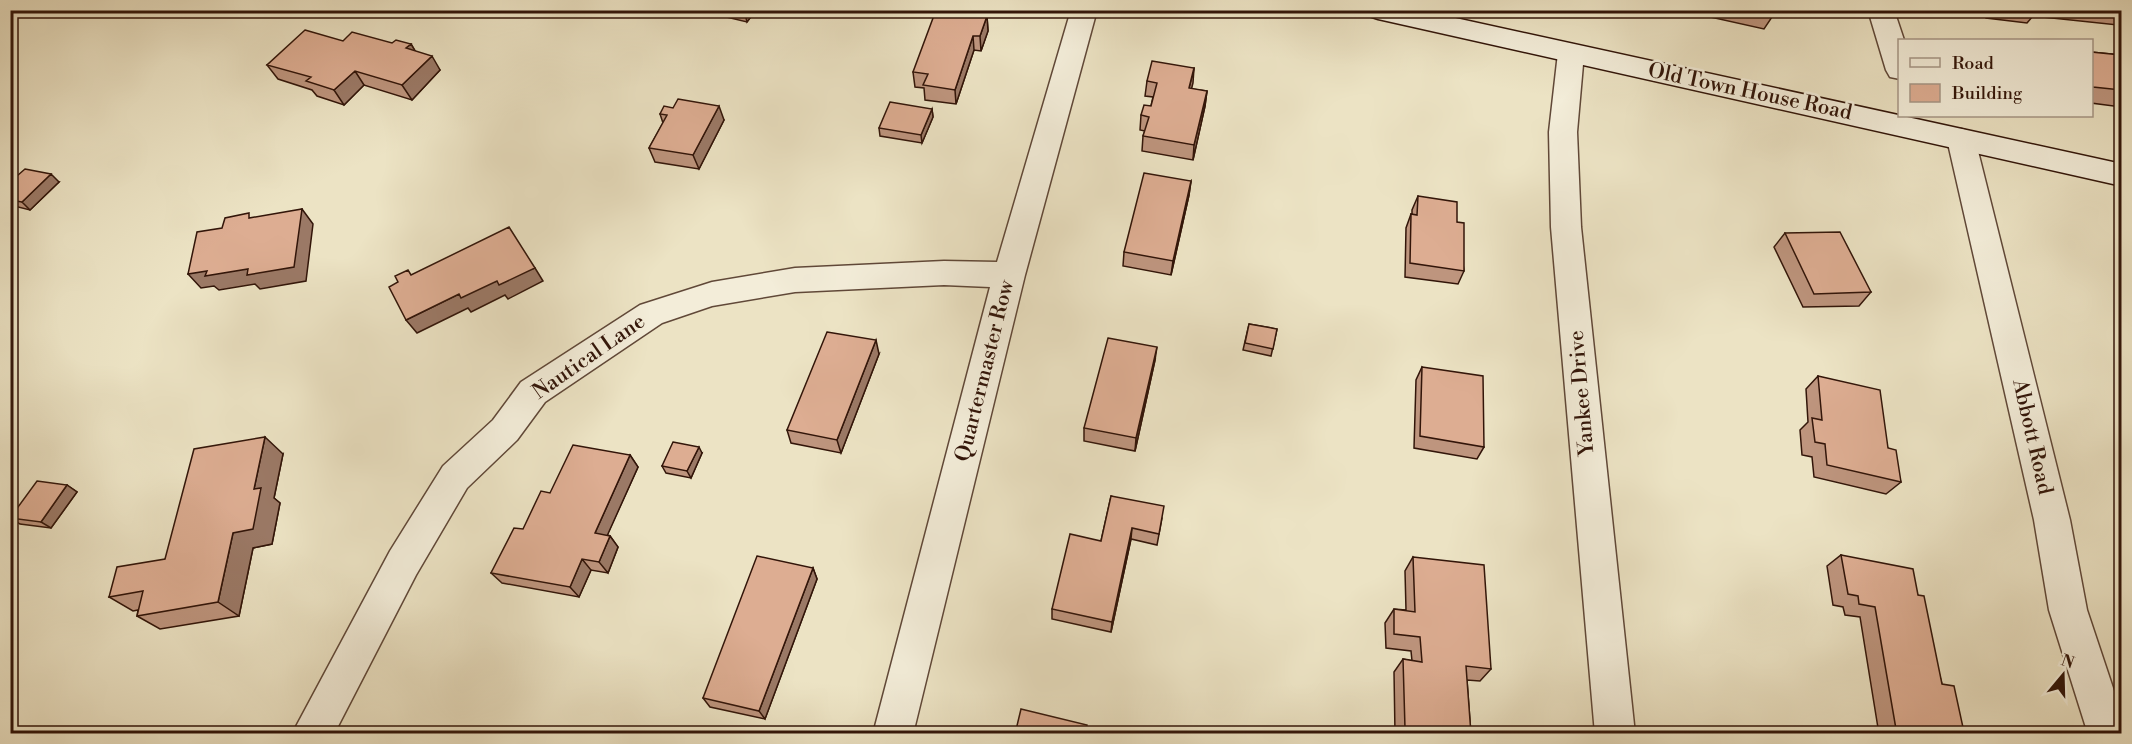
<svg xmlns="http://www.w3.org/2000/svg" width="2132" height="744" viewBox="0 0 2132 744" font-family="'Libre Bodoni',serif">
<rect width="100%" height="100%" fill="#ece3c4"/>
<filter id="stains"><feTurbulence type="fractalNoise" baseFrequency=".00333" numOctaves="4"/><feColorMatrix values="0 0 0 0 .2 0 0 0 0 .09 0 0 0 0 .02 0 0 0 .5 -.17"/></filter>
<radialGradient id="worn" r=".72"><stop offset=".6" stop-color="#630" stop-opacity="0"/><stop offset="1" stop-color="#630" stop-opacity=".3"/></radialGradient>
<g fill="none" stroke-linecap="round" stroke-linejoin="round">
<g stroke="#604838" stroke-width="3">
<path id="minor" d="M1071 10H1097L1025 275 913 734H873L990 287 944 285 795 292 712 306 662 323 545 402 517 440 467 488 416 575 334 734H292L390 551 443 466 493 420 521 382 640 305 712 282 795 268 944 261 997 262Z
M1868 10H1894L1904 40H1900V79L1890 77 1886 70Z
M1571 44 1581 47 1584 53 1577 132 1581 227 1635 734H1595L1551 227 1549 132 1558 53 1561 47Z
M1961 129 1971 132 1975 139 2070 520 2087 610 2122 715V734H2088L2049 610 2034 520 1947 139 1951 132Z"/>
</g>
<g stroke="#321509" stroke-width="3">
<path id="secondary" d="M1365 10H1419L2122 164V186L1378 19 1369 16Z"/>
</g>
<use href="#minor" fill="#f3edd9" fill-rule="evenodd"/>
<use href="#secondary" fill="#f3edd9" fill-rule="evenodd"/>
</g>
<path fill="#be957e" stroke="#321509" stroke-width="1.5" d="M697 10H756L747 22Z
M1679 10H1774V14L1764 29Z
M1983 10H2121V22L2118 25 2033 16 2027 23 1986 18Z
M987 16 988 31 981 51 974 50 956 104 925 100 924 88 915 87 913 72Z
M343 41 411 44 415 51 440 70 412 100 364 85 344 105 317 96 312 90 278 79 267 65Z
M2091 52 2121 55V107L2091 103Z
M1194 68 1191 89 1207 91 1205 106 1193 160 1142 151 1143 136 1145 131 1140 130 1141 115 1151 106 1153 97 1145 96 1147 81Z
M673 108 724 120 699 169 655 162 649 148 663 123 660 114Z
M932 109 933 117 922 143 880 136 879 128Z
M1191 181 1189 195 1171 275 1123 266 1124 252Z
M10 182H59L30 210 10 205Z
M1418 196 1457 222 1464 271 1458 284 1405 277 1406 228 1411 214H1412V210Z
M1785 233 1871 292 1859 306 1803 307 1774 247Z
M1249 324 1277 329 1271 356 1243 350Z
M879 354 841 453 791 443 787 430Z
M1155 360 1135 451 1084 441V428Z
M1422 367 1484 447 1477 459 1414 448 1416 380Z
M1818 376 1888 448 1901 482 1886 494 1814 477 1812 457 1802 455 1800 430 1808 422 1806 389Z
M702 453 691 478 666 473 662 466Z
M283 454 274 498 280 503 272 544 253 548 239 616 160 629 137 616 138 610 133 611 109 597 165 559Z
M630 455 638 467 607 535 610 536 618 547 608 573 591 570 579 597 502 583 491 573 550 493Z
M67 485 77 492 51 528 20 524 10 517Z
M1111 496 1162 518 1157 545 1131 539 1111 632 1052 619V609L1101 541Z
M1841 555 1918 595 1942 684 1964 732 1960 734H1879L1860 617 1845 615 1843 607 1833 605 1827 566Z
M1413 557 1491 669 1480 681 1467 680 1471 734H1395L1394 672 1403 659 1412 661 1411 651 1386 648 1385 623 1394 609 1406 610 1405 571Z
M813 568 817 579 765 719 710 707 703 698Z"/>
<path fill="#9b7966" stroke="#321509" stroke-width="1.5" d="M744 10H756L747 22Z
M987 16 988 31 981 51 980 36Z
M973 36 974 50 956 104 955 90Z
M411 44 420 59 406 48Z
M432 56 440 70 412 100 402 85Z
M1194 68 1193 83 1188 103 1189 88Z
M355 71 364 85 344 105 334 90Z
M1207 91 1205 106 1193 160 1194 145Z
M719 106 724 120 699 169 693 155Z
M932 109 933 117 922 143 921 135Z
M51 174 59 182 30 210 22 202Z
M1191 181 1189 195 1171 275 1173 261Z
M302 209 313 224 306 281 260 289 255 284 219 290 214 286 201 288 188 274Z
M535 268 543 281 508 299 505 295 471 312 468 308 417 333 406 320 459 294Z
M876 340 879 354 841 453 837 440Z
M1157 347 1155 360 1135 451 1136 438Z
M265 437 283 454 274 498 280 503 272 544 253 548 239 616 218 602 233 533 254 489Z
M699 447 702 453 691 478 687 471Z
M630 455 638 467 603 545 595 533Z
M67 485 77 492 51 528 41 522Z
M1132 528 1131 539 1111 632 1112 622Z
M610 536 618 547 608 573 599 562Z
M582 559 591 570 579 597 570 587Z
M813 568 817 579 765 719 759 711Z"/>
<path fill="#ddad92" stroke="#321509" stroke-width="1.5" d="M936 10H945L987 16 980 36H973L955 90 923 85 928 74 913 72Z
M1759 10H1774V14Z
M305 30 343 41 352 32 392 43 396 40 411 44 406 48 432 56 402 85 355 71 334 90 306 81 311 77 267 65Z
M2091 52 2121 55V90L2093 87 2091 83Z
M1152 61 1194 68 1189 88 1207 91 1194 145 1143 136 1149 117 1141 115 1144 105 1151 106 1157 83 1147 81Z
M678 99 719 106 693 155 649 148 667 115 660 114 664 106 673 108Z
M890 102 932 109 921 135 879 128Z
M25 169 51 174 22 202 10 200V182Z
M1144 173 1191 181 1173 261 1124 252Z
M1418 196 1457 202V222L1464 223V271L1410 263 1411 214 1417 215Z
M302 209 294 267 247 275 248 269 205 276 207 271 188 274 197 232 222 228 225 218 249 213V218Z
M509 227 535 268 499 285 497 281 461 298 459 294 406 320 389 287 398 282 395 276 408 270 411 275Z
M1840 232 1871 292 1814 294 1785 233Z
M1249 324 1277 329 1273 349 1245 343Z
M827 332 876 340 837 440 787 430Z
M1108 338 1157 347 1136 438 1084 428Z
M1422 367 1483 376 1484 447 1420 436Z
M1818 376 1880 390 1888 448 1896 450 1901 482 1827 465 1825 444 1815 442 1812 418 1822 420Z
M265 437 254 489 261 488 253 529 233 533 218 602 137 616 143 591 109 597 117 567 165 559 194 449Z
M673 442 699 447 687 471 662 466Z
M573 445 630 455 595 533 610 536 599 562 582 559 570 587 491 573 514 528 523 529 541 491 550 493Z
M37 481 67 485 41 522 10 518Z
M1111 496 1164 506 1159 534 1132 528 1112 622 1052 609 1070 534 1101 541Z
M1841 555 1913 569 1918 595 1924 596 1942 684 1954 686 1964 732 1936 727 1938 734H1919L1896 729 1875 607 1859 604 1858 596 1848 594Z
M757 556 813 568 759 711 703 698Z
M1413 557 1484 565 1491 669 1466 666 1471 734H1446L1405 728 1403 659 1422 662 1420 637 1394 634V609L1415 612Z
M1021 709 1087 725 1085 734H1015Z"/>
<g text-anchor="middle" dominant-baseline="central" stroke-width="5" stroke-linejoin="round" paint-order="stroke">
<g font-size="21" fill="#321509" stroke="#f3edd9">
<text transform="translate(1750 92) rotate(12)">Old Town House Road</text>
<text transform="translate(589 357) rotate(-35)">Nautical Lane</text>
<text transform="translate(985 371) rotate(-76)">Quartermaster Row</text>
<text transform="translate(1582 393) rotate(-95)">Yankee Drive</text>
<text transform="translate(2032 437) rotate(77)">Abbott Road</text>
</g>
</g>
<rect width="2132" height="744" fill="none" stroke="#ece3c4" stroke-width="36"/>
<rect x="12" y="12" width="2108" height="720" fill="none" stroke="#321509" stroke-width="3"/>
<rect x="18" y="18" width="2096" height="708" fill="none" stroke="#321509" stroke-width="1.5"/>
<rect x="1898" y="39" width="195" height="78" fill="#f3edd9" stroke="#a69786" stroke-width="1.5"/>
<rect x="1910" y="58" width="30" height="9" fill="#f3edd9" stroke="#a69786" stroke-width="1.5"/>
<text x="1952" y="69" font-size="18" fill="#321509">Road</text>
<rect x="1910" y="84" width="30" height="18" fill="#ddad92" stroke="#a69786" stroke-width="1.5"/>
<text x="1952" y="99" font-size="18" fill="#321509">Building</text>
<g transform="translate(2063 675) rotate(19)" stroke="#f3edd9" stroke-width="4.5" paint-order="stroke">
<path d="M0-4.5L10 22L0 15L-10 22Z" fill="#321509"/>
<text y="-9" font-size="16" font-weight="bold" text-anchor="middle" fill="#321509">N</text>
</g>
<rect width="100%" height="100%" filter="url(#stains)"/>
<rect width="100%" height="100%" fill="url(#worn)"/>
</svg>
